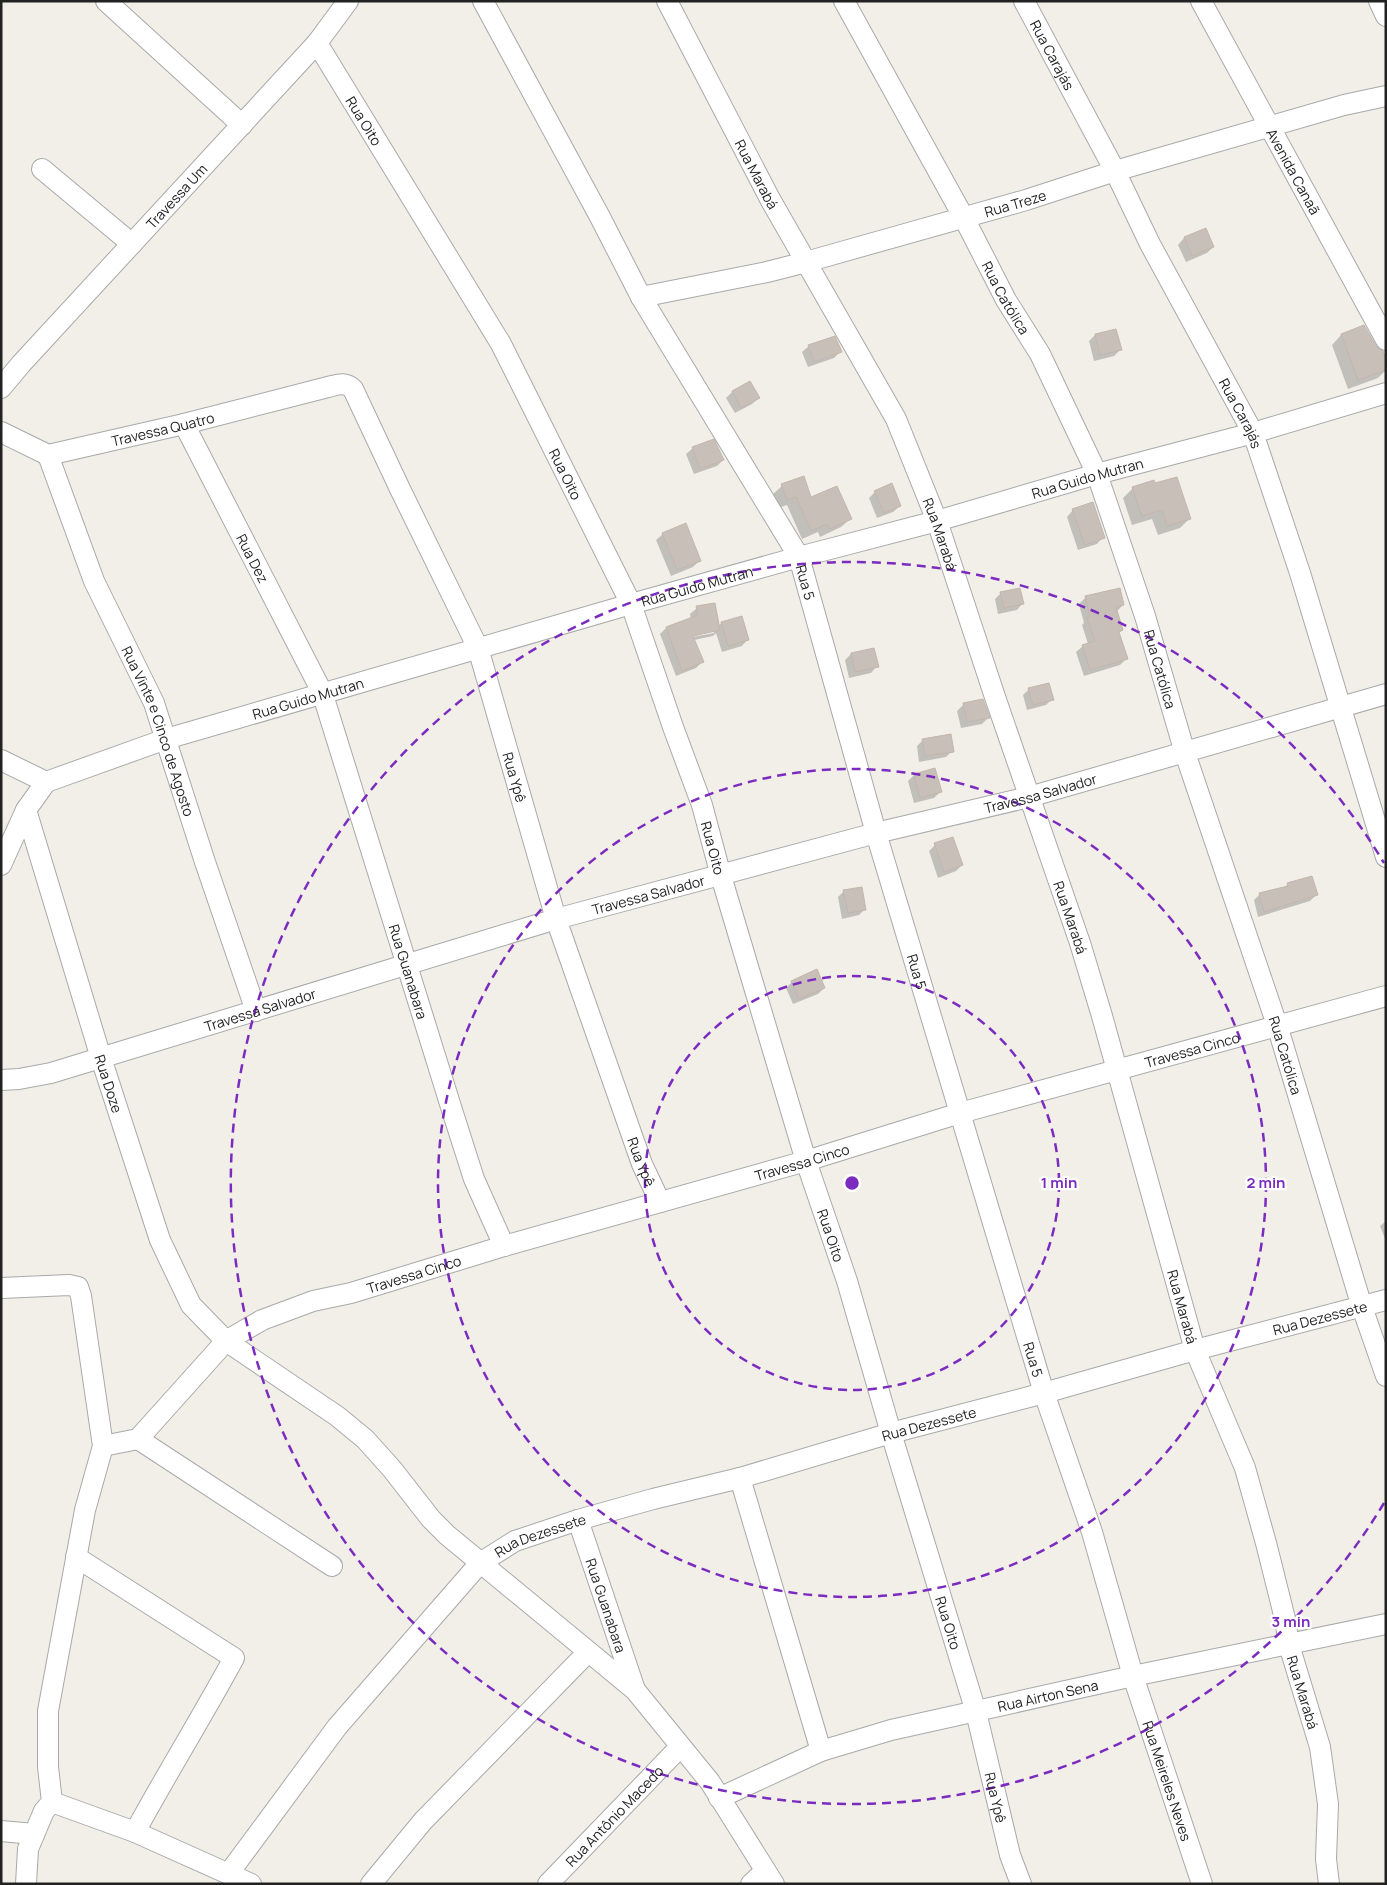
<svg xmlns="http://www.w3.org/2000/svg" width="1387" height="1885" viewBox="0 0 1387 1885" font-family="Manrope,sans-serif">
<rect width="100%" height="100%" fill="#f2efe9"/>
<path fill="#0003" fill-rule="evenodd" d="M1206 230 1213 247 1207 253 1186 262 1178 245 1184 238Z
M1095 335 1120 350 1114 356 1094 361 1089 341Z
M1341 335 1386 362V370L1378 378 1348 389 1332 345Z
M809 346 840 352 834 358 808 367 802 352Z
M750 382 758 398 752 404 735 413 726 398 732 392Z
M693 448 723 460 717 466 694 474 686 454Z
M782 486 811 499 850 519 841 527 820 537 818 532 802 539 787 505 778 508 773 494Z
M1133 488 1189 519 1180 528 1158 535 1152 519 1132 525 1123 498Z
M875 492 900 506 893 512 877 518 869 498Z
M1073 510 1103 537 1097 544 1078 550 1067 517Z
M663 534 699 561 693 567 671 576 656 540Z
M1119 589 1123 605 1117 611 1122 630 1118 633 1126 659 1120 665 1084 676 1076 652 1083 646 1088 644 1082 625 1084 623 1079 604 1085 598Z
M1001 593 1023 603 1017 610 998 614 995 599Z
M697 608 718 627 721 623 741 617 748 639 742 646 722 652 716 633 713 636 694 640 702 662 696 668 676 676 660 634 666 628 691 619 690 614ZM714 630V633L687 638V636Z
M873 649 877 666 871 673 849 678 845 660 851 654Z
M1029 689 1052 699 1046 705 1027 710 1023 695Z
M964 704 988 718 982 724 961 728 957 711Z
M923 740 952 751 946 757 919 762 917 746Z
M914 775 940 792 934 798 914 803 908 781Z
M935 845 962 865 956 871 938 878 929 851Z
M1311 878 1316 895 1310 901 1258 917 1254 900 1260 894 1284 888 1287 885Z
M844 891 865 909 859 915 842 919 838 897Z
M792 982 824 988 818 994 793 1004 786 988Z
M1386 1221V1241L1380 1226Z"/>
<path fill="#c7bfb8" stroke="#c4b6ab" d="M1206 228 1214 247 1192 256 1184 237Z
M1364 325 1376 346 1383 351 1386 359V370L1358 380 1341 334Z
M1116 329 1122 350 1100 355 1095 334Z
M835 336 842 352 814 362 808 345Z
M750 381 760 398 741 408 732 391Z
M714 439 724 460 700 469 692 447Z
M804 476 811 497 837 486 852 519 829 529 827 524 811 531 796 497 787 500 781 484Z
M1177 477 1191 519 1167 526 1162 510 1142 516 1132 487 1154 480 1155 483Z
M892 483 901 506 884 513 874 491Z
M1093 502 1105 538 1085 545 1072 509Z
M686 523 701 561 677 570 662 533Z
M1020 588 1024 604 1004 608 1000 592Z
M1120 588 1124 605 1116 607 1123 630 1119 632 1128 659 1090 670 1082 645 1095 641 1087 618 1090 617 1085 596Z
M715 603 720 630 693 636 704 662 682 671 666 627 698 615 696 606Z
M742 616 749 640 728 646 721 622Z
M874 648 879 667 855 672 851 653Z
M1049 683 1054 700 1033 705 1028 688Z
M983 699 990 718 967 722 963 703Z
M951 734 954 752 925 756 922 739Z
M935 768 942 792 920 798 914 774Z
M953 837 963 865 944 872 934 843Z
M1312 876 1318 895 1264 912 1259 893 1288 886 1287 883Z
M862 887 866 910 848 913 843 890Z
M817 969 825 988 799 999 791 981Z"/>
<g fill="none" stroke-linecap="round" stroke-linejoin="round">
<g stroke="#a9a9a9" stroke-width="22">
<g id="street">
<path d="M106 1 242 125"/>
<path id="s1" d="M483 1 600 217 641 297 799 557 876 833 1044 1393 1092 1532 1133 1676 1202 1884"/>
<path id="s2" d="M667 1 770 199 896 419 937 521 995 697 1080 943 1102 1016 1195 1350 1245 1468 1266 1543 1285 1619 1289 1645 1320 1747 1328 1804 1326 1859 1329 1884"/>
<path id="s3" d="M844 1 964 218 1006 300 1040 354 1097 474 1145 616 1185 753 1277 1025 1362 1307 1386 1376"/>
<path id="s4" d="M1024 1 1115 171 1150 244 1253 433 1300 573 1386 857"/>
<path id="s5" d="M1201 1 1386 340"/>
<path d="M1379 1 1386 16"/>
<path id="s6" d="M317 43 501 344 631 604 673 727 702 805 721 876 806 1161 847 1281 891 1433 976 1712 1010 1855 1021 1884"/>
<path d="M42 169 132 244"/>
<path id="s7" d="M641 297 767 272 806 262 1026 200 1115 171 1344 105 1386 96"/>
<path id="s8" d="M1 388 21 364 317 43 348 1"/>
<path id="s9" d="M184 424 322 692 451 1107 474 1179 504 1246"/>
<path id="s10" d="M1 432 48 455 184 424 328 387C337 385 345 381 353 389L400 489 478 648 556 919 642 1164 660 1202"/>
<path id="s11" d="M48 455 94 581 154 703 205 862 256 1011"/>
<path d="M1 760 46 782"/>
<path id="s12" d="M26 810 101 1058 160 1240 191 1305 226 1341 337 1416 365 1439 392 1469 431 1519 447 1535 635 1690 710 1782 774 1884"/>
<path id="s13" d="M1 865 26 810 46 782 166 739 631 604 799 557 937 521 1097 474 1253 433 1386 393"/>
<path id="s14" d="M1 1080 19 1079 51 1073 556 919 876 833 1029 797 1386 694"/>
<path d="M1 1288 69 1285 78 1287 81 1296 103 1446 85 1510 48 1711V1767L52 1802 44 1811 28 1849 26 1884"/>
<path d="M138 1439 332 1566"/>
<path id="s15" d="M103 1446 138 1439 226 1341 262 1320 313 1301 351 1293 504 1246 806 1161 960 1113 1386 996"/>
<path d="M740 1478 821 1751"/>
<path id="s16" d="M578 1520 635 1690"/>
<path id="s17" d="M719 1798 821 1751 891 1730 1133 1676 1386 1624"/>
<path d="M52 1802 135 1832C167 1773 202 1717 234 1658L76 1557"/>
<path d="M1 1831 34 1834"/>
<path d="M135 1832 251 1884"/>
<path id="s18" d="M229 1873 337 1727 480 1563 515 1541 578 1520 653 1499 740 1478 891 1433 1044 1393 1195 1350 1386 1300"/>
<path d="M371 1884 423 1821 588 1652"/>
<path id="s19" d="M548 1884 680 1747"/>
<path d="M751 1884 765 1871"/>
</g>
</g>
<use href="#street" stroke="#fff" stroke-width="20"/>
</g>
<g fill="none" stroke="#7b2cbf" stroke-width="2.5" stroke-dasharray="9 6">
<circle cx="852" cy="1183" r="207"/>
<circle cx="852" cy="1183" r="414"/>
<path d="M1384 1503A621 621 0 1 1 1384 863"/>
</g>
<g text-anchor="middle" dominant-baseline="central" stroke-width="4.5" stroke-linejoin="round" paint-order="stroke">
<g font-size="14" fill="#222" stroke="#fff">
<text stroke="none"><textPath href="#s4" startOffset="61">Rua Carajás</textPath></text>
<text stroke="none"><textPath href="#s6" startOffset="91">Rua Oito</textPath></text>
<text stroke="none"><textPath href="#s5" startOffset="194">Avenida Canaã</textPath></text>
<text stroke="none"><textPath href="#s2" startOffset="195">Rua Marabá</textPath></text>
<text stroke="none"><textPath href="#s8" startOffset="260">Travessa Um</textPath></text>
<text stroke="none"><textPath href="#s7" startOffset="386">Rua Treze</textPath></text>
<text stroke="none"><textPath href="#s3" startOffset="338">Rua Católica</textPath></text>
<text stroke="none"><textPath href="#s4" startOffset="466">Rua Carajás</textPath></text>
<text stroke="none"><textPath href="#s10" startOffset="170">Travessa Quatro</textPath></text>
<text stroke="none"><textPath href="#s6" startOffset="498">Rua Oito</textPath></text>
<text stroke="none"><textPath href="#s13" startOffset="1180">Rua Guido Mutran</textPath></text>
<text stroke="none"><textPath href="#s2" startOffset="600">Rua Marabá</textPath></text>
<text stroke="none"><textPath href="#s9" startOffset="151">Rua Dez</textPath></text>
<text stroke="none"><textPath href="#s1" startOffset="666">Rua 5</textPath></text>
<text stroke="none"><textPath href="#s13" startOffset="775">Rua Guido Mutran</textPath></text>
<text stroke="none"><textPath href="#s3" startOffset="742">Rua Católica</textPath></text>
<text stroke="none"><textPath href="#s13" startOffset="370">Rua Guido Mutran</textPath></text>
<text stroke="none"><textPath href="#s11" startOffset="298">Rua Vinte e Cinco de Agosto</textPath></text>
<text stroke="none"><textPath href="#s10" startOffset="789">Rua Ypê</textPath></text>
<text stroke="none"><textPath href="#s14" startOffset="1079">Travessa Salvador</textPath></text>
<text stroke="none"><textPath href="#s6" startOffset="901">Rua Oito</textPath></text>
<text stroke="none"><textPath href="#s14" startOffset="674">Travessa Salvador</textPath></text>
<text stroke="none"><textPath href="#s2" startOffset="1005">Rua Marabá</textPath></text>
<text stroke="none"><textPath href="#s9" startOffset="594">Rua Guanabara</textPath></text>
<text stroke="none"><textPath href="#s1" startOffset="1071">Rua 5</textPath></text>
<text stroke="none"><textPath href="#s14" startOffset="269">Travessa Salvador</textPath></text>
<text stroke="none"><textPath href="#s15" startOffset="1178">Travessa Cinco</textPath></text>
<text stroke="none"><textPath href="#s3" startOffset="1148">Rua Católica</textPath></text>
<text stroke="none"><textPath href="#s12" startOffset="286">Rua Doze</textPath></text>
<text stroke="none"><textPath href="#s10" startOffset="1194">Rua Ypê</textPath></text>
<text stroke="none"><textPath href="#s15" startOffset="772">Travessa Cinco</textPath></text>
<text stroke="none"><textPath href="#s6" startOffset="1306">Rua Oito</textPath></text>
<text stroke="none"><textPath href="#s15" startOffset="368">Travessa Cinco</textPath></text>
<text stroke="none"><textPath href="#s2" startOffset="1410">Rua Marabá</textPath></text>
<text stroke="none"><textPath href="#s18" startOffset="1276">Rua Dezessete</textPath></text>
<text stroke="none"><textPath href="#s1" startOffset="1476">Rua 5</textPath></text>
<text stroke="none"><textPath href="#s18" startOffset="871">Rua Dezessete</textPath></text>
<text stroke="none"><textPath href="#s18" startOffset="466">Rua Dezessete</textPath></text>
<text stroke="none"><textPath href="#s16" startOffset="90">Rua Guanabara</textPath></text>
<text stroke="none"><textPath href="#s6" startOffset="1711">Rua Oito</textPath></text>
<text stroke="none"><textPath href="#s2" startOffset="1815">Rua Marabá</textPath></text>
<text stroke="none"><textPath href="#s17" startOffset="346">Rua Airton Sena</textPath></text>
<text stroke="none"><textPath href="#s1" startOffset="1918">Rua Meireles Neves</textPath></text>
<text stroke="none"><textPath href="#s6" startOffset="1892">Rua Ypê</textPath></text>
<text stroke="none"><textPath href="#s19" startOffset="95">Rua Antônio Macedo</textPath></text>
</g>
</g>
<circle cx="852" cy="1183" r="8" fill="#7b2cbf" stroke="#fff" stroke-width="2.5"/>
<g font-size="15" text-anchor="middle" font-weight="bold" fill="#7b2cbf" stroke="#fff" stroke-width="4.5" stroke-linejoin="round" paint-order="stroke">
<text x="1059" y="1188">1 min</text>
<text x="1266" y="1188">2 min</text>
<text x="1291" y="1627">3 min</text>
</g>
<rect width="1387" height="1885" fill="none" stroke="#222222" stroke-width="5"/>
</svg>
